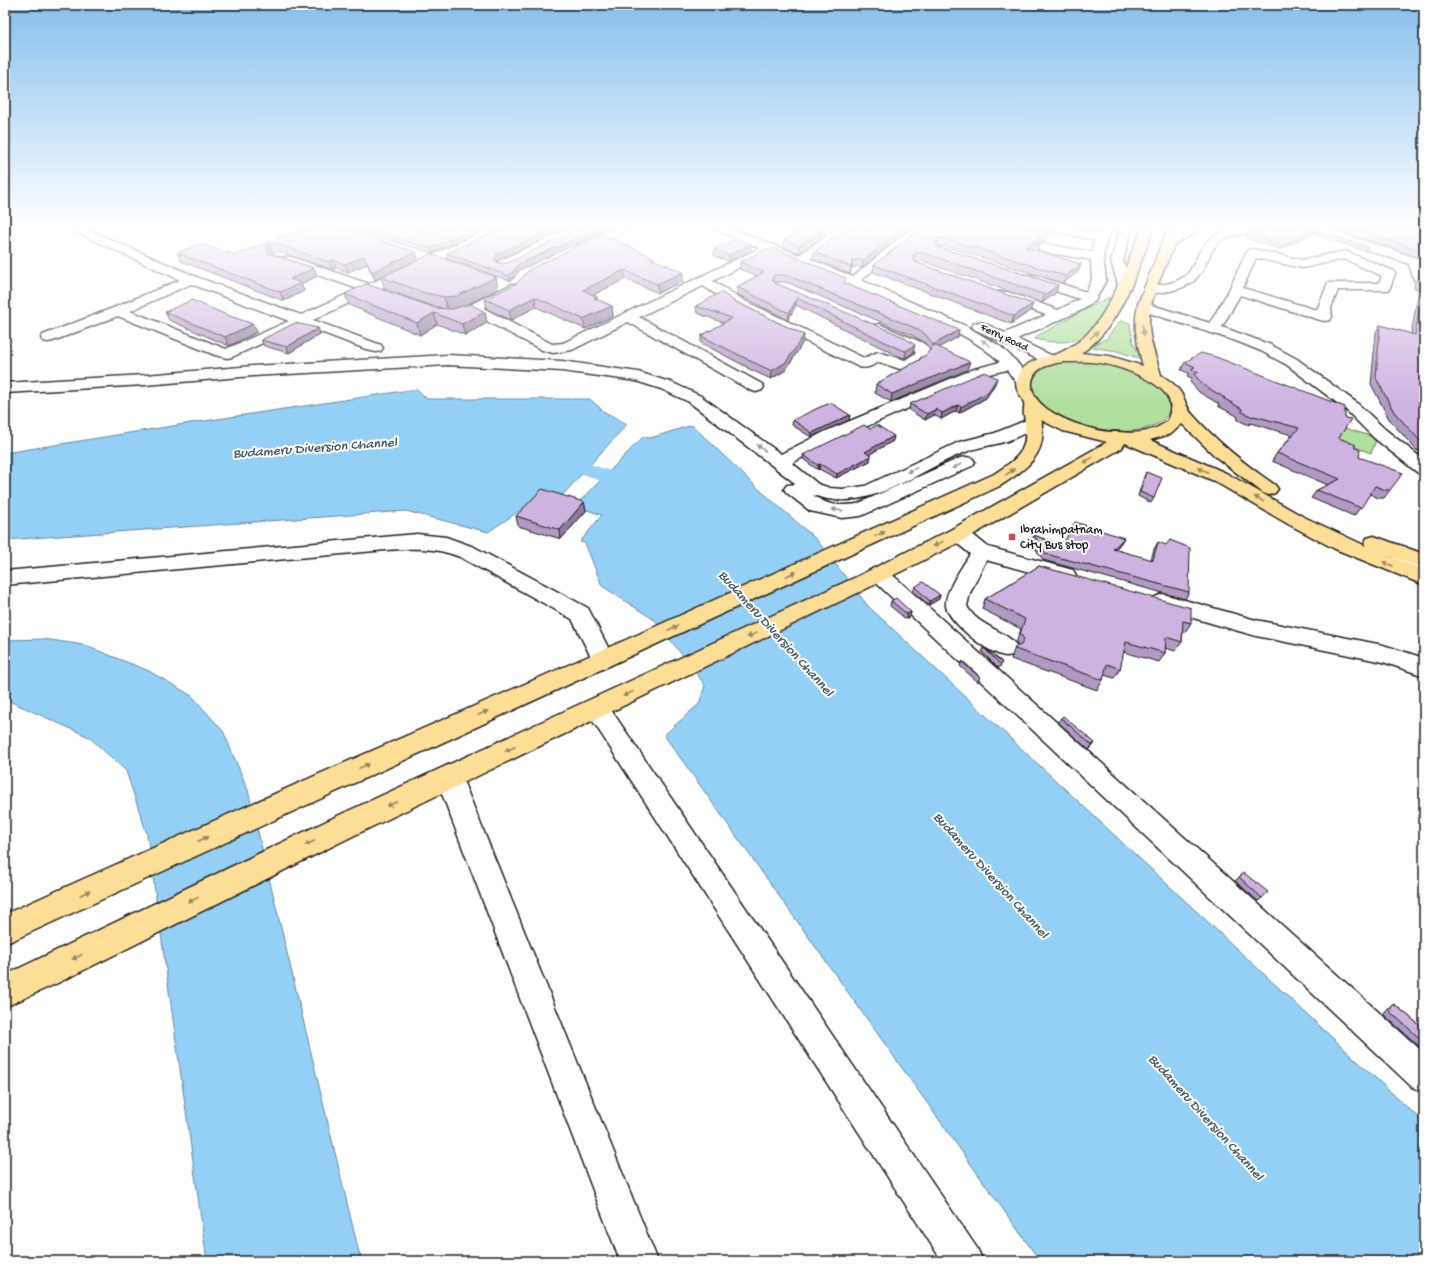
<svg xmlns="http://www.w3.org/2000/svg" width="1429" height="1266" viewBox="0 0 1429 1266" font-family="'Gochi Hand',sans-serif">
<rect width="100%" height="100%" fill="#fff"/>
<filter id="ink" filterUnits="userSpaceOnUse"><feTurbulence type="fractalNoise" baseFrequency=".025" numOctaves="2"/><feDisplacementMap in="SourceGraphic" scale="8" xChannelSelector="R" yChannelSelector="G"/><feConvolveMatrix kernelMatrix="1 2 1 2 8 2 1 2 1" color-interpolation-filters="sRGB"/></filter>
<g filter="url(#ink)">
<path fill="#b1df9e" stroke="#667e5d" d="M1109 297C1101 338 1073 348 1035 339L1037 336Z
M1120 321 1130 323 1133 342 1141 359 1117 351 1090 347 1107 338Z
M1072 361C1099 361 1131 365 1153 382 1193 413 1153 434 1119 431 1097 430 1077 425 1058 415 1042 407 1022 386 1040 371 1049 364 1062 363 1072 361Z
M1325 422 1377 438 1371 453 1316 433Z"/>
<path fill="#94d0f5" stroke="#64889e" d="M417 389 427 399H590L603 411 627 424 561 497 545 494 488 532 406 511 5 540V453L191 423Z
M692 425 752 483 816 539 868 606 1424 1123V1261H1040L664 735 699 704 705 685 656 621 602 586 585 543 580 542 602 515 575 506 644 436 649 438 654 437Z
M44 639 84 645 149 671 192 696 223 731 248 790 361 1261H207L147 834 126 771 89 737 5 699V640Z"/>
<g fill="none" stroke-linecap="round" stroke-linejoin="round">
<path fill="#94d0f5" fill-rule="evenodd" d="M557 456C579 461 626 471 639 491L637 495 630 497 623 495 607 484 589 476 551 465 548 461 551 457Z"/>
<g stroke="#1c1c1c" stroke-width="3">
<path id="minor" d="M67 227H82L199 278 301 315 358 289 283 263 281 260 283 257H291L369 284 494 227H509L507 229 382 288 384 291 382 294 377 295 371 293 313 320 381 345 383 348 381 351 376 352 371 351 302 325 232 357 227 358 215 355 118 316 53 341 48 342 43 341 41 338 43 335 113 308 180 280 69 229ZM191 284 289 321 226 349 130 311Z
M435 227H451L449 229 431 237H423L421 234 423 231Z
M573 227H588L586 229 507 267H499L497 264 499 261Z
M616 227H631L629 229 585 251H577L575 248 577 245Z
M712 227H727L799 255 839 227H852L850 229 810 259 853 277 913 227H926L924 229 861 280 966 326 1000 346 1016 361 1031 381 1029 384 1023 386 1017 384 1007 370 984 375 838 439 792 463 818 484 830 488 842 489 865 486 959 442 995 433 1034 417 1040 418 1042 422 1040 426C1029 431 1018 437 1007 441 995 445 983 446 971 450 921 467 870 516 813 495 828 506 839 506 857 504L960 458 966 457 972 458 975 462 972 466 861 516 842 518 810 511 787 493 784 489 787 485 796 484 689 402 661 389 636 381 562 371 448 365 253 376 145 385 5 393V383L145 375 253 366 448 355 562 361 638 372 673 383 701 396 781 454 826 431 974 369 1000 362C973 336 936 323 902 308 858 289 814 270 770 252L713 281 745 301 864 358 878 352 905 360 916 353 913 349 874 331 872 328 874 325 879 324 923 343 928 347 931 354 923 362 906 371 879 362C872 366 867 369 859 367L735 307 703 286 639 317 762 384 764 387 762 390 756 392 750 390 628 322 572 350 553 353 542 350 473 314 449 320 444 319 442 316 444 313 460 310 512 284 517 285 519 288 517 291 483 308 552 344 563 343 760 248 714 229Z
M1047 227H1063L1098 234 1102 227H1114L1107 238 1103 257 1106 280 1095 301 1082 310 1017 339 1055 357 1058 360 1055 363 1050 365 974 329 972 326 974 323 979 322 984 323 1005 333 1046 315 998 298 996 295 998 292H1008L1058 310 1080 299 1024 281 1022 278 1024 275H1034L1086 292 1092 280 1091 260 1044 252 1040 251 1038 248 1040 245 1044 244 1092 252 1094 240 1048 230 1046 228Z
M1122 227H1134L1131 232 1123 261 1132 285 1130 288H1120L1118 285 1111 261 1119 232Z
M1189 227H1203L1201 229 1172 246H1164L1162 243 1164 240Z
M1247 227H1291L1289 229 1285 231C1267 232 1233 231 1219 242 1214 246 1211 252 1209 257 1199 279 1193 286 1170 291 1162 292 1153 295 1145 293L1143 290 1145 287C1158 284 1173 285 1184 277 1190 273 1193 265 1196 259 1208 233 1221 231 1247 227Z
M1304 227H1321L1417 258 1422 263 1424 282 1414 280 1409 264 1306 229Z
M1252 249 1302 260 1345 251 1394 271 1395 274 1389 290H1338L1331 308 1332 317 1330 320 1325 321 1320 320 1240 295 1222 327 1271 345 1297 359 1357 403 1386 430 1424 460V474L1418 473 1374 438 1345 409 1287 365 1261 351 1236 341 1140 310 1138 307 1140 304 1145 303 1210 323 1229 290 1246 253 1248 250ZM1256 258 1302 268 1344 259 1382 276 1379 283H1328L1317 310 1243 288Z
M959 528 966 529 988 547 1073 570 1076 575 1073 580 1066 582 986 560 970 593 967 606C977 627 1008 630 1018 648L1015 654C1012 655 1009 656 1006 656 990 655 949 623 946 606 944 592 963 566 970 554L952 539 949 534 952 529Z
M417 534 446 537 474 547 588 608 614 659 611 665 603 668 595 665 572 619 460 557C434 547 413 548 386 550L5 585V571Z
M1399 545 1406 547 1424 563V581C1412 578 1396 563 1389 552L1392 547Z
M879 567 886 569 1424 1053V1092L1412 1087 872 579 869 574 872 569Z
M1163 594 1256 620 1383 645 1424 658V676L1383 662 1256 636 1155 607 1152 602 1155 597Z
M597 698 605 701 977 1248 983 1261H942L589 715 585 708 589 701Z
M449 767 458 770 462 778 658 1261H620L436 778 440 770Z"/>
</g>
<g stroke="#1c1c1c" stroke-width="3">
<path id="highway" d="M1142 227H1154C1138 268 1120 329 1081 353L1110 356 1143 366C1137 344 1133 326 1138 304L1168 227H1180C1172 260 1148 291 1149 327 1150 344 1157 360 1161 375 1170 381 1179 387 1183 397 1187 404 1187 409 1193 415 1217 442 1246 465 1275 485L1278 489 1275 493 1269 495 1263 493 1216 457 1182 424 1171 434 1150 440 1226 473 1302 516 1366 546 1364 543 1367 538 1374 536 1424 554V568L1389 556 1424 570V585L1335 549 1288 524 1214 481 1125 443 1122 448 966 539 870 587 355 835 62 981 5 1007V975L335 817 856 577 952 529 1107 442 1063 431 1041 420C1049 454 1026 469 1000 486L5 944V914L319 774 630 638 994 474C1022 456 1029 449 1024 415 1023 412 1025 406 1024 403 1020 392 1012 389 1019 375 1026 360 1042 358 1057 354 1063 352 1072 346 1078 342 1109 319 1127 263 1142 227ZM1063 362C1075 362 1088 361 1100 363 1119 366 1156 379 1167 396 1172 404 1171 412 1168 420 1155 432 1136 434 1119 432 1113 432 1105 432 1098 430 1078 426 1028 409 1032 382 1034 367 1051 364 1063 362Z"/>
</g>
<use href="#minor" fill="#fff" fill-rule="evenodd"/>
<use href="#highway" fill="#fcde96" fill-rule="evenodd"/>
</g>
<path fill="#b19ac2" stroke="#1c1c1c" d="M344 227H432L423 230 421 233H430L432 253Z
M826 227 825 235 799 253 783 247 784 240Z
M911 227 862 268 857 266 855 268 852 267 850 274 813 259 814 252 847 232Z
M922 227 1048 232 1046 239 1031 249 1081 264 1078 272 1063 283 945 246H937L938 247 1058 285 1056 293 1042 303 922 261H914L915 262 1033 304 1030 311 1011 324 873 272 874 265Z
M1331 227H1424V268L1423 263 1418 257 1330 228Z
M1287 228H1316L1313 233 1280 249 1245 238 1248 233Z
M300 231 416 252 418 260 498 289 465 305 485 312 487 323 465 335 437 324 420 335 349 305 345 294 436 308H442L429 305 385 289 381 277 411 264 375 280 367 264 348 272 336 268 332 269 280 252H272L270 253 314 268 317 276 301 284 304 291 284 301 181 261 177 253 236 255Z
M1318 231 1368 247 1365 251 1316 235Z
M714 249 751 251 729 261 714 256Z
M447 253 498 260 497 262 498 263 520 270 511 281 448 259Z
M654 258V260L683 281 658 293 625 279 593 295 597 297V300L612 306 613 316 585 329 536 307 511 320 487 309 485 299Z
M740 262 846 284 958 337 939 347 967 370 891 402 875 393 876 384 919 360 920 358 926 355 930 350 925 343 912 335 786 282H774L775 283 913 353 905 358 898 356 796 305 788 320 737 294V287L757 276 740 269Z
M1419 276 1424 277V458L1418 450 1417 451 1389 419 1371 384 1376 332 1380 325 1411 334 1419 289 1414 288 1415 282Z
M734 301 804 335 803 342 786 370 771 379 747 368V367L701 343V336L724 323 697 313 696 306Z
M165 312 257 332 229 346 169 320Z
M318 328 320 334 289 353 264 346 261 340Z
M1185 362 1339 438 1354 447 1359 457 1390 490 1384 498H1378L1370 494 1354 516 1311 498 1317 490 1328 485 1272 461 1277 453 1292 435 1250 423 1249 425 1238 420 1237 416 1218 406 1219 404 1199 392 1190 382 1192 378 1187 376 1189 373 1181 370Z
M995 384 986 398 959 413 956 411 941 419 934 415 925 420 909 410 910 404Z
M850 415 849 420 811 437 792 425 793 420Z
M870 429 893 441 869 454 870 461 836 478 819 469 818 470 803 459V455Z
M1146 472 1154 498 1151 503 1138 496 1144 477Z
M584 502 586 511 561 539 518 526 516 516Z
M1034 535 1062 546 1124 538 1120 544 1115 550 1151 560 1154 549 1158 542 1189 592 1185 599 1043 560 1031 542Z
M1039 566 1191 623 1185 632H1183L1182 642 1175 651 1165 648V653L1159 662 1123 652 1120 669 1114 678 1104 675 1103 680 1097 690 1011 659 1015 647 1018 646 1016 643 1021 629 982 609 985 599Z
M915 587 940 595 939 599 929 605 913 592Z
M891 601 911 612 910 617 906 619 890 606Z
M984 648 1002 662 1000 667 998 668 982 652Z
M962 662 980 677 978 681V682L960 666Z
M1061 718 1095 743 1092 747 1089 750 1058 722Z
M1244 873 1262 898 1258 901 1235 881Z
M1394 1004 1424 1029V1045L1420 1047 1383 1014 1388 1008Z"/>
<path fill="#907d9e" stroke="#1c1c1c" d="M420 227H432L423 230 420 235 418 230Z
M479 227H491L432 253 431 248Z
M558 227H570L498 260 496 265 495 259 497 254Z
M602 227H613L520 270 511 281 509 276 519 264Z
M826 227 825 235 799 253V246Z
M904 227H911L862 268 863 261Z
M1316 228 1313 233 1280 249 1283 245Z
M1048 232 1046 239 1023 254 1025 247Z
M938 238 937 246 935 242Z
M269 244 272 252 269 255 266 247Z
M751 244V251L729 261V255Z
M416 252 418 260 375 280 372 272Z
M915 253 914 260 912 257Z
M364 256 367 264 348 272 345 264Z
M333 260 336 268 332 269 329 262Z
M853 260 852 267 850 274 851 267Z
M1081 264 1078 272 1063 283 1066 276Z
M314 268 317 276 301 284 304 291 284 301 280 292 290 279Z
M624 270 625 279 584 300 583 290Z
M683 272V281L658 293 657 284Z
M496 277 498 289 460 308 447 309 444 297Z
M1058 285 1056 293 1042 303 1045 295Z
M535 297 536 307 511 320 509 310Z
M797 298 796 305 788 320 789 313Z
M1033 304 1030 311 1011 324 1014 316Z
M612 306 613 316 585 329 583 319Z
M485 312 487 323 465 335 462 324Z
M434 313 437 324 420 335 417 323Z
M253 324 257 332 229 346 225 337Z
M318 328 320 334 289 353 287 347Z
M959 330 958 337 931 352 933 345Z
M804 335 803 342 786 370 771 379 772 371Z
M915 345 913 353 905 358 906 351Z
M970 362 967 370 891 402 892 394Z
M997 378 995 384 986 398 959 413 961 407Z
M958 405 956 411 941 419 942 413Z
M936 409 934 415 925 420 927 414Z
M850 415 849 420 811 437 812 433Z
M894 436 893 441 865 457V452Z
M871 456 870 461 836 478 837 474Z
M820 464 819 469 818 470V465Z
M584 502 586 511 561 539 560 530Z
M1124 538 1120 544 1110 556 1113 549Z
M940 595 939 599 929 605 930 601Z
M911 612 910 617 906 619 907 614Z
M1095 743 1092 747 1089 750 1092 745Z"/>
<path fill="#ceb3e1" stroke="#1c1c1c" d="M311 227H337L416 252 372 272 364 256 345 264 333 260 329 262 277 244H269L266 247 268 253 314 268 290 279 301 283 280 292 177 253 200 244 236 255 298 230 300 231Z
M359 227H420L418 230 422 233H430L445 227H479L431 248Z
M504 227H558L497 254 495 259 498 263H507L583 227H602L519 264 509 276 447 253Z
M802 227H826L799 246 784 240Z
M853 227H904L863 261 857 259 856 261 853 260 851 267 814 252 841 231 847 232Z
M922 227H1030L1048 232 1025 247 1081 264 1066 276 947 239 938 238 935 242 938 247 1058 285 1045 295 924 253H915L912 257 915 262 1033 304 1014 316 874 265Z
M1289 227H1311L1316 228 1283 245 1248 233 1264 229 1287 228Z
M1346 227H1424V253L1422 251Z
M603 234 654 258 652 259 683 272 657 284 624 270 583 290 597 297 594 298 612 306 583 319 535 297 509 310 485 299 517 283 530 269Z
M736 239 751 244 729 255 714 249Z
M774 248 846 278 844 283 959 330 933 345 926 335 913 327 786 275H774L772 280 775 283 902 336 915 345 906 351 899 349 797 298 789 313 737 287 764 272 740 262 766 249 770 251Z
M431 254 496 277 457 296 444 297 425 293 381 277Z
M1419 276 1424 277V443L1423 444 1394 412 1376 378 1380 325 1415 335 1423 283 1419 282Z
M366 284 436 308 452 309 470 304 485 312 462 324 434 313 417 323 345 294Z
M721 292 734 301 804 335 786 362 772 371 748 360H749L701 336 732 318 696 306Z
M192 300 227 315 253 324 225 337 165 312Z
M295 323 318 328 287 347 261 340Z
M934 345 970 362 892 394 876 384 921 359 920 358 926 355Z
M1201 353 1216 357 1345 407V418L1351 419 1339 438 1356 445 1354 447 1360 450 1359 457 1403 473 1390 490H1385L1375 486 1361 508 1317 490 1340 479 1277 453 1299 428 1254 416 1253 417 1242 412V409L1223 398H1225L1203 385 1194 374 1199 372 1191 369 1195 367 1185 362Z
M984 372 997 378 988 392 961 407 958 405 942 413 936 409 927 414 910 404Z
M831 403 850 415 812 433 793 420 820 407Z
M864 425 870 429 877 425 894 436 865 452 871 456 837 474 820 464 818 465 803 455Z
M1146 472 1162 478 1154 498 1140 492Z
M542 489 584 502 560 530 516 516Z
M1075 522 1124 538 1113 549 1153 560 1158 542 1166 545 1170 540 1190 548 1189 592 1046 554 1034 535 1062 546Z
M1039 566 1191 608V623L1183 621 1182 642 1166 637 1165 653 1126 642 1120 669 1107 664 1103 680 1015 649V647L1021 645 1024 639 1020 634 1025 619 985 599Z
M923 582 940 595 930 601 915 587Z
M896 598 911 612 907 614 891 601Z
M984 648 1002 662 1000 664Z
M963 661 980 677 962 662Z
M1063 716 1095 743 1092 745 1061 718Z
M1244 873 1268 892 1262 898 1239 877Z
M1394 1004 1424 1029V1042L1389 1011Z"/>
<defs><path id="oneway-solid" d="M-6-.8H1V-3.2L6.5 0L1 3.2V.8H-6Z"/></defs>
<g fill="#97875f">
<use href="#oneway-solid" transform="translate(1143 330) rotate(83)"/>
<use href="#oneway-solid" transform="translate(1094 335) rotate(-42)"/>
<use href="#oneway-solid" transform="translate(1088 460) rotate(151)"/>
<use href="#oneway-solid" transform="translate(1203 470) rotate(-157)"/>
<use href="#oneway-solid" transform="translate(1010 472) rotate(-34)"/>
<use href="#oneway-solid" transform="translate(1259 499) rotate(-149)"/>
<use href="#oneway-solid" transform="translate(880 534) rotate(-24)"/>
<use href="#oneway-solid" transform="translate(938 544) rotate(153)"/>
<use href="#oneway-solid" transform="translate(1388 564) rotate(-157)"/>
<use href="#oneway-solid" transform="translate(791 574) rotate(-24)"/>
<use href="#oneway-solid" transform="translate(673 628) rotate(-25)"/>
<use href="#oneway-solid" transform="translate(752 635) rotate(155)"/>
<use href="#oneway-solid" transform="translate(628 694) rotate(154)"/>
<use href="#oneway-solid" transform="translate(483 713) rotate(-24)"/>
<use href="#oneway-solid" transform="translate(510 749) rotate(155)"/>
<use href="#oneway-solid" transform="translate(364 766) rotate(-24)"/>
<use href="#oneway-solid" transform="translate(392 804) rotate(155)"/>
<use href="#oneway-solid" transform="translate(203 839) rotate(-25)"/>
<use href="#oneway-solid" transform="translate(310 843) rotate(154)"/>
<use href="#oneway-solid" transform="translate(85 893) rotate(-25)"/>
<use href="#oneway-solid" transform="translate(193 900) rotate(154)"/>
<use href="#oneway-solid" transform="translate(77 957) rotate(154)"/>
</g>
<g fill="#999">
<use href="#oneway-solid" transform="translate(986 343) rotate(-146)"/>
<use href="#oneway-solid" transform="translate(761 448) rotate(-144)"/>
<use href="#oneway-solid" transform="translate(957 466) rotate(155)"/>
<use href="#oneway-solid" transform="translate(912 470) rotate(154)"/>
<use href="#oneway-solid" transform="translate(837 510) rotate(-172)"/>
</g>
</g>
<linearGradient id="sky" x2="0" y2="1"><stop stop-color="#86bfed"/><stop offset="0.56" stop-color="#fff"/><stop offset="1" stop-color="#fff" stop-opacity="0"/></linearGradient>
<rect width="1429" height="404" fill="url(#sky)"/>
<rect fill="#d1495b" stroke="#fff" stroke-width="1.5" x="1008" y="533" width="8" height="8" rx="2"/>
<g text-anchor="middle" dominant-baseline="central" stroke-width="4" stroke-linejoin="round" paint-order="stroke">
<g font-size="11" fill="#1c1c1c" stroke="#fff">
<text transform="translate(1004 338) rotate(25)">Ferry Road</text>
</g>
<g font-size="13" fill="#1c1c1c" stroke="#fff" text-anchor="start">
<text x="1020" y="530">Ibrahimpatnam<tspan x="1020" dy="15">City Bus stop</tspan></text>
</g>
<g font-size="14" font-style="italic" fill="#465b68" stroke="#fff">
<text transform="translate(315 449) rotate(-4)">Budameru Diversion Channel</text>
<text transform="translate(775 634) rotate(48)">Budameru Diversion Channel</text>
<text transform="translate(990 876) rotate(48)">Budameru Diversion Channel</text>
<text transform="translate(1205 1118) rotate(48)">Budameru Diversion Channel</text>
</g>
</g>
<rect width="1429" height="1266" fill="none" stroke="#fff" stroke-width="20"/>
<rect x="10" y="10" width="1409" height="1246" fill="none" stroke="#1c1c1c" stroke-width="1.5" filter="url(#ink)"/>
</svg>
